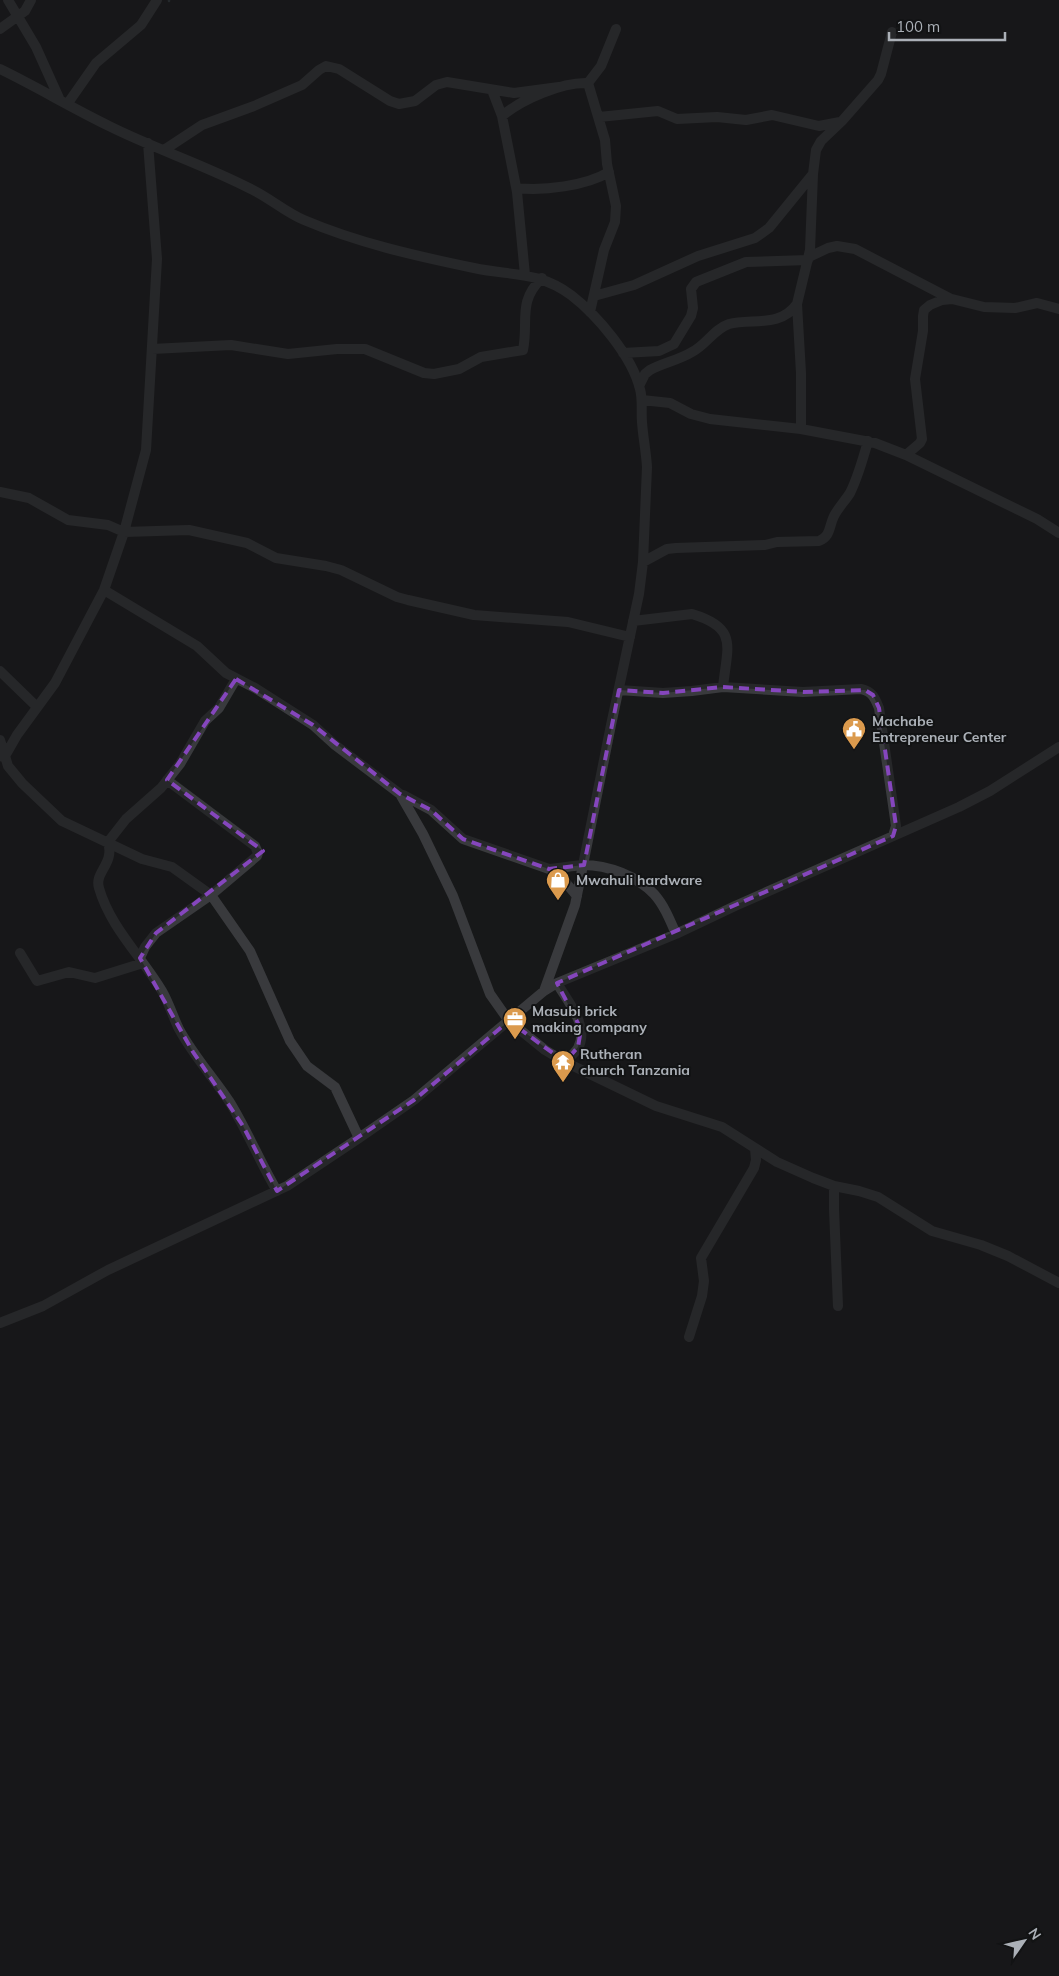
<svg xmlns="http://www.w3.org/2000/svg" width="1059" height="1976" viewBox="0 0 1059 1976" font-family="Mulish,sans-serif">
<rect width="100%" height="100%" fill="#171819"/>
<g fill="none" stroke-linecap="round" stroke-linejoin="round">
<path stroke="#343d42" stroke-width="2.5" d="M169 1V0"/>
<path stroke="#393a3d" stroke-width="10" d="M8 0 36 47 59 98
M0 29 25 11 31 0
M0 69C37 87 72 108 109 126 155 149 205 165 251 189 270 198 285 212 304 220 358 243 416 256 474 268 511 276 539 271 571 295 597 315 632 356 640 389 643 400 641 411 642 422 643 437 646 451 647 467L643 562 639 594 611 725 575 905 544 991
M492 90 502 116 517 192 525 275
M68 103 96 63 141 25 157 0
M502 116C522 99 562 82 588 83
M599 117 658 111 677 119 717 117 746 120 772 115 819 126 840 122
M148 143 157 259 146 450 124 532 104 590 55 683 17 735 5 756 8 766 22 783 62 821 142 859 172 867 211 895 250 951 290 1041 307 1066 335 1087 359 1138
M164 150 202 125 254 106 302 85 319 70 326 66 339 69 390 101 399 104 415 101 436 85 447 82 514 93 559 87
M517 188C543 191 586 186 609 172
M809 257 828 248 837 246 855 249 951 299
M594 296 634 285 698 256 755 238 769 228 813 174
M797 304 801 373V429
M590 312 604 250 615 222 616 206 607 164 605 140 588 83 601 66 616 29
M152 349 231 345 288 354 337 349H365L424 373 434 374 459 369 481 357 523 350C529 321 517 302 542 278
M623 353 659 351 674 344 691 316 693 308 691 289 696 282 746 262 808 260
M639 386 645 374 650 370C663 363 679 360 692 352 706 345 714 329 729 324 752 318 780 328 797 304L810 250 813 174 816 150 821 141 842 121 878 80 881 74 892 32
M642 400 670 403 691 414 710 419 801 429 875 443 906 455 1037 519 1059 533
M906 455 920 443 922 439 915 379 923 331V316L924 310 930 305 942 300 952 299 984 307 1015 308 1037 303 1059 309
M0 492 29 498 68 520 108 525 124 532 189 530 247 543 276 558 326 566 341 570 397 597 408 600 474 615 568 622 630 637
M643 562 667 549 676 548 765 545 777 542 819 541C831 536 829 526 834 516 838 508 845 501 850 493 858 477 863 459 868 441
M104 590 197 646 226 673 255 688 313 725 335 745 400 794 423 834 453 896 490 994 509 1021 545 1050 565 1062 656 1106 722 1127 777 1162 813 1178 834 1186 859 1191 878 1197 932 1231 981 1245 1008 1256 1059 1283
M633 621 692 614C739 628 727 647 723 687
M0 671 37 707
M236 679 219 708 205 721 180 764 161 788 126 819 108 842C115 864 94 872 99 888 110 927 142 957 162 991 169 1003 173 1017 179 1029 193 1055 213 1077 229 1101 247 1130 260 1162 277 1191
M619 690 663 693 692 691 723 687 803 692 861 689C872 691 875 698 879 708L896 826 893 836
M0 740 5 756 3 757
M403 795 431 810 463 839 549 869 566 883 577 896
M549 869C560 868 572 866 583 865 608 865 637 876 654 894 664 905 670 920 676 934
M20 953 37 981 69 972 95 978 143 963
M140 958 145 947 156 933 211 895 257 856 258 853 255 846 167 780
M557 983C567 1001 590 1026 578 1048 575 1053 569 1058 565 1062
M834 1186V1209L838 1306
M0 1323 43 1306 108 1270 287 1186 359 1138 414 1100 544 991 557 983 676 934 735 906 959 807 990 791 1059 747
M689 1337 702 1296 704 1281 701 1258 754 1168 756 1160 755 1148"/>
</g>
<path d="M0 0H1059V1976H0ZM236 679 313 725 400 794 431 810 463 839 549 869 584 865 619 690 663 693 723 687 803 692 865 690 873 695 879 708 896 826 893 836 557 983 581 1029 578 1047 565 1062 509 1021 414 1100 277 1191 243 1126 193 1052 140 958 156 933 263 851 167 780Z" fill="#171819" fill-opacity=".55" fill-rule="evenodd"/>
<path fill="none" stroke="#8546bd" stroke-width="4" stroke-dasharray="10 6" stroke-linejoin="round" d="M236 679 313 725 400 794 431 810 463 839 549 869 584 865 619 690 663 693 723 687 803 692 865 690 873 695 879 708 896 826 893 836 557 983 581 1029 578 1047 565 1062 509 1021 414 1100 277 1191 243 1126 193 1052 140 958 156 933 263 851 167 780Z"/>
<defs>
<g id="civic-pin" transform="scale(1.25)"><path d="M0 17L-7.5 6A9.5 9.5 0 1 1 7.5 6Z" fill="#db9a4d" stroke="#121314"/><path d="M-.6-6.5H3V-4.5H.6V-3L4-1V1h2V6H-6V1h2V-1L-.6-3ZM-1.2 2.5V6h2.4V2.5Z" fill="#fff"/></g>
<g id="shop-pin" transform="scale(1.25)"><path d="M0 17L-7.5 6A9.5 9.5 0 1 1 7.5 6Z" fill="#db9a4d" stroke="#121314"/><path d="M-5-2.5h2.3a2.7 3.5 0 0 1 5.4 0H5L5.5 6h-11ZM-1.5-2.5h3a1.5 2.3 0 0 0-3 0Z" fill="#fff"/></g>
<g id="office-pin" transform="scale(1.25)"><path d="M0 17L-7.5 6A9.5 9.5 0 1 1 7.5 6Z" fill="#db9a4d" stroke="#121314"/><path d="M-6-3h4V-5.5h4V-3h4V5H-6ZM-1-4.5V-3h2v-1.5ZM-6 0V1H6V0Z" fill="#fff"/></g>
<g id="temple-pin" transform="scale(1.25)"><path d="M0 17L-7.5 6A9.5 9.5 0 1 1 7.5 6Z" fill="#db9a4d" stroke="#121314"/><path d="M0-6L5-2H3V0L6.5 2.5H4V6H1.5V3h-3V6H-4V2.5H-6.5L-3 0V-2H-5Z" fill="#fff"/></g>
</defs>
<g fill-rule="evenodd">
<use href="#civic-pin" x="854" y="729"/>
<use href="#shop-pin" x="558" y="880"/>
<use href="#office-pin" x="515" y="1019"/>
<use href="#temple-pin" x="563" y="1062"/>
</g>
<g text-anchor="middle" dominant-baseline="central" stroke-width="4" stroke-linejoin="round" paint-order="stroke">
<g font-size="14" font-weight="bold" fill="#abb0b7" stroke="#121314" text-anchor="start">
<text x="872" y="721">Machabe<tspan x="872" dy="16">Entrepreneur Center</tspan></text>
<text x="576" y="880">Mwahuli hardware</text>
<text x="532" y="1011">Masubi brick<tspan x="532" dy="16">making company</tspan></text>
<text x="580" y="1054">Rutheran<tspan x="580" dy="16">church Tanzania</tspan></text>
</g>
</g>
<g transform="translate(1024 1941) rotate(56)" stroke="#121314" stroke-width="4" paint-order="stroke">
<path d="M0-4L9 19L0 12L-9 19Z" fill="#abb0b7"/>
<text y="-8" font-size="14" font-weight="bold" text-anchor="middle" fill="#abb0b7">N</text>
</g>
<path d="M889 32v8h116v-8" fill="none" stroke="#abb0b7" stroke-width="2.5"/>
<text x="896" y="32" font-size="15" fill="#abb0b7" stroke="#121314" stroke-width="4" paint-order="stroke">100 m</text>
</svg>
